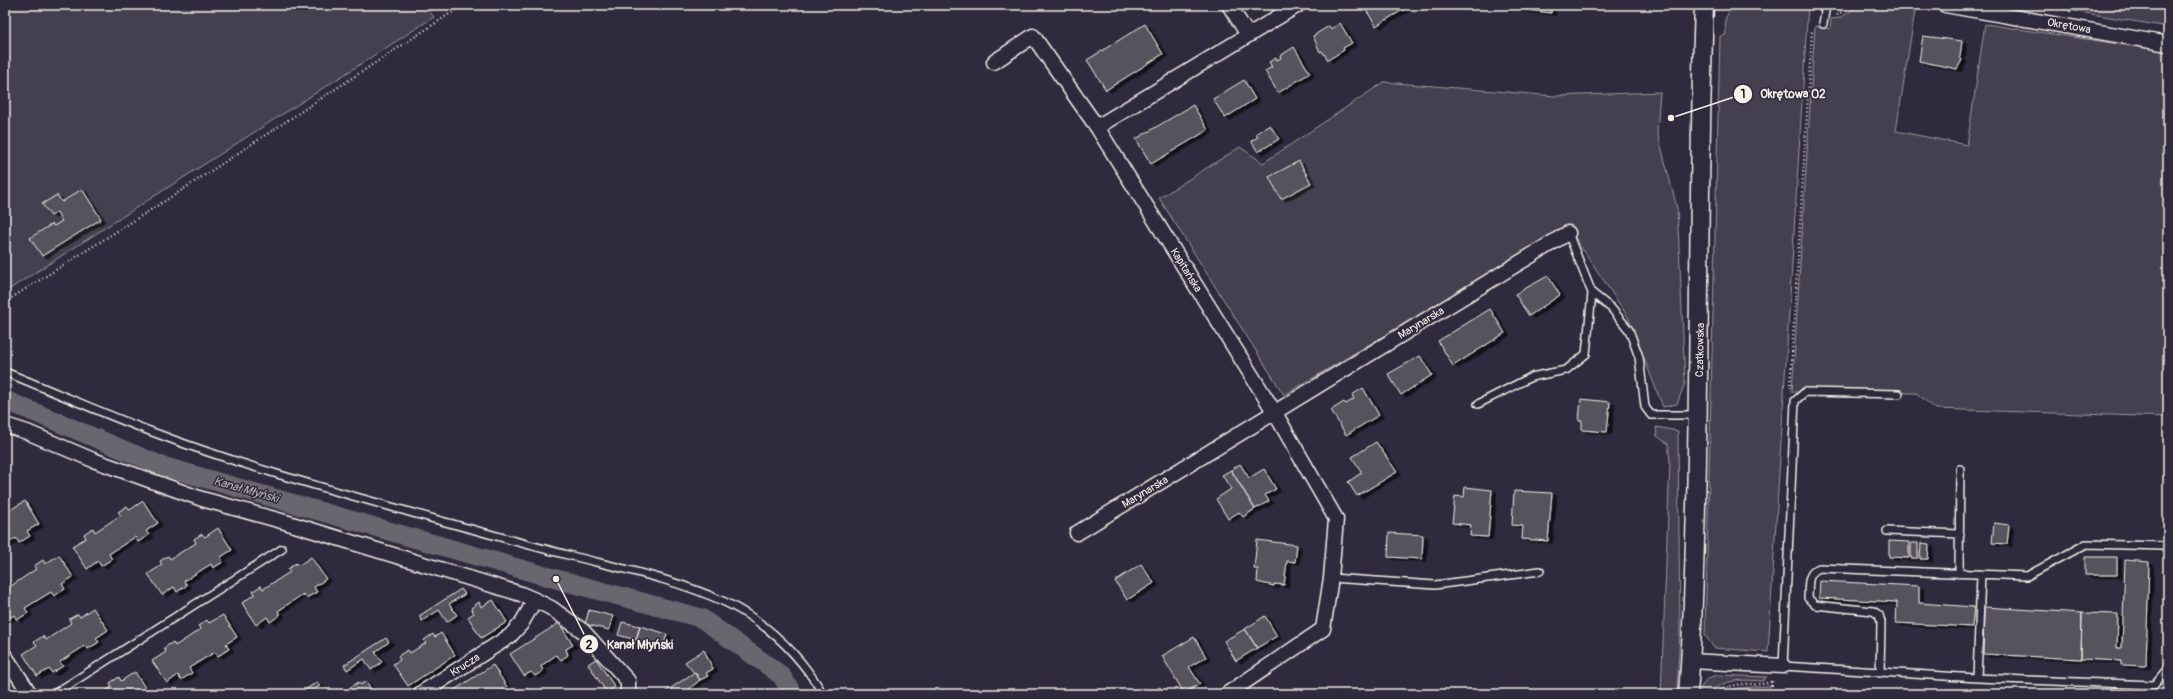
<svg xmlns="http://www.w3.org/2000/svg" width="2173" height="699" viewBox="0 0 2173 699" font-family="Pangolin,sans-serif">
<defs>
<filter id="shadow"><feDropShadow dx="4.5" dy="2.5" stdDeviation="0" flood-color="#0009"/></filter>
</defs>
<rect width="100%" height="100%" fill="#2f2a3d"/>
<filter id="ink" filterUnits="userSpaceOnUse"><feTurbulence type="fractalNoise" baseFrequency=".025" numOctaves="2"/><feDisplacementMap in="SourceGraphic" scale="8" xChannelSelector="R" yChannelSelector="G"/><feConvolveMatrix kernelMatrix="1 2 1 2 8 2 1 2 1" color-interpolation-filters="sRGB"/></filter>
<g filter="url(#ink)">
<path fill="#454050" stroke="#9c989c" d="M5 5H424L434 17 5 292Z
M1733 5H1808L1768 652 1714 648 1705 635 1720 36 1726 35 1725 19Z
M1860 5H1890L1915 11 1896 131 1967 145 1985 24 2152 49 2168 53V417L1936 409 1916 393 1792 392 1815 26 1830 29 1831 19 1840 18Z
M2039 5H2168V27Z
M1384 82 1555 96 1660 92 1657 131 1677 208 1680 265 1685 383 1677 404 1663 407 1628 317 1568 227 1284 395 1159 198 1240 147 1263 163Z
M1656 427 1678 431 1680 631 1677 691 1661 694 1670 461 1668 444 1657 436Z
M1718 675 1767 677 1762 681C1750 680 1736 679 1723 684 1715 687 1709 694 1699 693 1703 682 1706 677 1718 675Z
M1770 686V694H1723L1738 688Z"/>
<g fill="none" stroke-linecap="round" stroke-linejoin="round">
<path stroke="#6a6670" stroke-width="19" d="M5 400 162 466 556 579 701 618 781 675 793 694"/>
</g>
<path fill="#56525f" stroke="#f4f1e8" filter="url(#shadow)" d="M1363 5H1405L1406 8 1376 26Z
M1491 5H1506V8Z
M1506 5H1521L1520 9 1506 8Z
M1521 5H1536V11L1520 9Z
M1536 5H1551V13L1536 11Z
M1340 23 1352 43 1343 48 1344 50 1328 60 1322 51 1320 52 1313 36 1329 26 1331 29Z
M1145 24 1163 54 1106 90 1087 60Z
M1923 36 1962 41 1960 57 1962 60 1957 69 1919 61Z
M1294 47 1310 73 1278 93 1265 71 1272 67 1269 62 1276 58 1277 60 1281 58 1280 56Z
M1244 80 1255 99 1225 118 1213 99Z
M1193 105 1208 130 1151 164 1136 139Z
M1270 125 1279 139 1258 152 1251 141 1258 137 1255 134Z
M1299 161 1311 183 1281 199 1269 177Z
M82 189 101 219 42 256 30 238 52 224 54 226 62 221 57 212 51 216 42 204 57 195 62 202Z
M1548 276 1560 295 1529 316 1515 294Z
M1490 309 1505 333 1453 366 1438 341Z
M1420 356 1432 375 1401 395 1388 374Z
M1363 388 1379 415 1346 435 1331 410 1344 402 1346 404 1354 399 1352 395Z
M1581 399 1610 402 1607 432 1582 430V421H1579Z
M1376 442 1397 472 1357 496 1348 482 1361 473V471L1352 457Z
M1240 464 1249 478 1264 469 1276 489 1265 495 1269 501 1255 509 1231 470Z
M1231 470 1255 509 1243 517 1239 512 1228 519 1216 499 1231 489 1222 475Z
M1465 487 1492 490 1488 537 1470 536 1471 525 1452 523 1455 496 1464 497Z
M1514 491 1552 493 1548 541 1522 539 1523 526 1512 525Z
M25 501 39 524 27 531 30 536 19 543 16 538 5 545V509L8 507 10 510Z
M143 501 158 523 146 531 149 535 138 542 135 537 109 554 112 559 101 566 98 561 87 569 72 546 86 538 84 534 93 528 95 532 121 515 118 512 127 506 130 510Z
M1994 523 2009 525 2007 544 1992 543Z
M218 528 232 550 221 557 223 562 213 568 211 564 184 581 187 585 177 592 174 587 162 595 148 574 162 565 160 561 168 556 170 559 196 543 194 539 202 534 205 537Z
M1389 533 1423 535 1422 559 1388 557Z
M1257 540 1297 545 1295 562 1287 561 1284 585 1274 584V586L1257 582 1258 569H1254Z
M1889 541 1909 542V558L1889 557Z
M1911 543H1918V558H1911Z
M1921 543 1929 544 1928 559H1920Z
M59 555 73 577 62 584 65 589 54 596 51 592 25 608 28 613 17 620 14 615 5 621V585L9 583 11 586 36 569 34 566 43 560 45 564Z
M311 557 326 579 314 587 317 592 306 598 303 594 278 611 280 615 270 622 267 617 256 625 242 603 255 594 253 591 261 586 263 589 290 572 288 569 296 563 298 566Z
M2085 557H2117V575H2085Z
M2125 560 2149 562 2146 666 2121 665V661L2081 659 2082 613 2118 614 2117 648H2122Z
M1141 564 1154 583 1127 600 1115 581Z
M1820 581 1919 586V603L1974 607 1972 627 1896 623 1897 602 1819 598Z
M461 589 465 594 449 604 457 615 447 622 439 610 422 621 419 616Z
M493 600 507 622 481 638 468 617 474 613 471 608 479 602 481 607Z
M1984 607 2082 613 2081 659 1983 654Z
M93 608 108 630 96 638 99 642 88 649 86 645 60 662 63 666 52 673 49 669 37 676 23 654 37 645 34 642 43 636 46 640 71 623 69 619 78 614 80 617Z
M589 610 613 616 609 630 585 624Z
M223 615 237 637 226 644 229 649 218 656 215 652 189 668 192 673 181 680 178 675 167 683 152 661 166 652 164 648 173 642 175 646 201 629 198 626 207 620 209 623Z
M1265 616 1277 636 1257 648 1245 629Z
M622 622 640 626 636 640 618 635Z
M559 623 573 645 566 649 568 655 561 660 556 655 541 666 543 671 535 676 531 672 524 676 510 654Z
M640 626 667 634 663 648 636 640Z
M1245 629 1257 648 1236 661 1224 641Z
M441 633 455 655 408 686 393 664 400 660 398 656 408 650 410 653 426 643 424 640 433 634 435 637Z
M1194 637 1206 657 1189 667 1200 684 1184 693 1162 656Z
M386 638 389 642 375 652 382 662 371 670 364 659 347 670 344 665Z
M704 650 713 669 706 673 708 676 700 680 685 662Z
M596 659 615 687 607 693 588 664Z
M493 665 507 687 500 692 501 694H448Z
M135 672 149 694H101L112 687 110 683 119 677 121 681Z
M695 672 700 680 683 694H667L665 692Z
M366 681 374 694H347L351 691 349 688 359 682 361 685Z
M317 682 320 686 315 689 308 694H299Z
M527 687 531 694H518Z
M1160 687 1163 694H1149L1151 693Z
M1144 688 1147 694H1133Z"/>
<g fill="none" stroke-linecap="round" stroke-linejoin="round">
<g stroke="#f4f1e8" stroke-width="10">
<path id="service" d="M1823 24 1826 5
M1568 233 1592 293 1611 308 1629 330 1639 357 1645 407 1651 415H1698
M5 372C55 392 104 414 155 433 247 468 343 493 438 520 483 532 527 545 572 556 624 569 678 580 727 603 767 623 800 655 823 694
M1899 394 1805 392 1795 401 1783 666 1977 678 2154 685 2168 668
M1478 404 1531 377 1566 370 1586 354 1592 293
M1887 531 1960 534
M1959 574 1960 469
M1331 578 1435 585 1540 571
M1880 673 1881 622 1879 615 1873 611 1815 605 1808 598C1809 586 1806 574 1819 568L2027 576 2086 544 2164 546 2168 553
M1977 678 1981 574
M54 694 282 549"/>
</g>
<g stroke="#f4f1e8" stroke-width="17">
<path id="minor" d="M1229 5 1248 35
M1945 5 2168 44
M994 62 1033 36 1097 127 1275 413 1336 519 1331 578 1323 629 1227 694
M1097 127 1298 5
M5 425 27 432 93 460 202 499 285 522 521 594 535 600 521 624 510 636 420 694
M1077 533 1568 233
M535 600 551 608 583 631 628 681V694
M5 656 30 694
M1691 661 1783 666"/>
</g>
<g stroke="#f4f1e8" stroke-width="21">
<path id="tertiary" d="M1688 694C1693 632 1694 569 1696 507 1700 340 1698 172 1704 5"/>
</g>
<path stroke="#f4f1e8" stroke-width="2.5" stroke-dasharray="1 3" stroke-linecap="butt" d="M2070 12 2073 5
M1837 15 1851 5
M5 302 179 192 463 5
M1790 388 1812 30
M1712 694C1723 689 1733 684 1746 684 1755 684 1762 685 1771 682
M1771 694 1772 681"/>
<use href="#service" stroke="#2f2a3d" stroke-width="7"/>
<use href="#minor" stroke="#2f2a3d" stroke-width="14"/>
<use href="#tertiary" stroke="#2f2a3d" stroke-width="18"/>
</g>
</g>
<g text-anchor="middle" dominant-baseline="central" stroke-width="3" stroke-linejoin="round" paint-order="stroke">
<g font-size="11" fill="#f4f1e8" stroke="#2f2a3d">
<text transform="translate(2069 26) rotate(10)">Okrętowa</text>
<text transform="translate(1186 270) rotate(58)">Kapitańska</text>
<text transform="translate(1421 323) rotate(-31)">Marynarska</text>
<text transform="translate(1700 350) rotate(-89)">Czatkowska</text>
<text transform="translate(1145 492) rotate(-31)">Marynarska</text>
<text transform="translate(465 665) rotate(-33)">Krucza</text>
</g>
<g font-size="12" font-style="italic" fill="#b6b2b2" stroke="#2f2a3d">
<text transform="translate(246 490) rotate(16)">Kanał Młyński</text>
</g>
</g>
<path fill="none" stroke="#f4f1e8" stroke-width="1.5" d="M1671 118L1743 94M556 579L589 644"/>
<g fill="#f4f1e8" stroke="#2f2a3d" stroke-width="1.5">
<circle cx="1671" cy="118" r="4"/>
<circle cx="556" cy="579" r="4"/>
<circle cx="1743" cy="94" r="10"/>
<circle cx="589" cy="644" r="10"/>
</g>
<g font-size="12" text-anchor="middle" font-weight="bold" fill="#111">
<text x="1743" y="98">1</text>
<text x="589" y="649">2</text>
</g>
<g font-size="12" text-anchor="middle" font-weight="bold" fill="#f4f1e8" stroke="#2f2a3d" stroke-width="3" stroke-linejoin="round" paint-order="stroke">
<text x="1793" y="98">Okrętowa 02</text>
<text x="640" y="649">Kanał Młyński</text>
</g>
<rect width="2173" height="699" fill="none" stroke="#2f2a3d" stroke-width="20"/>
<rect x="10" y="10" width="2153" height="679" fill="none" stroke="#f4f1e8" stroke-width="1.5" filter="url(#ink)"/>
</svg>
